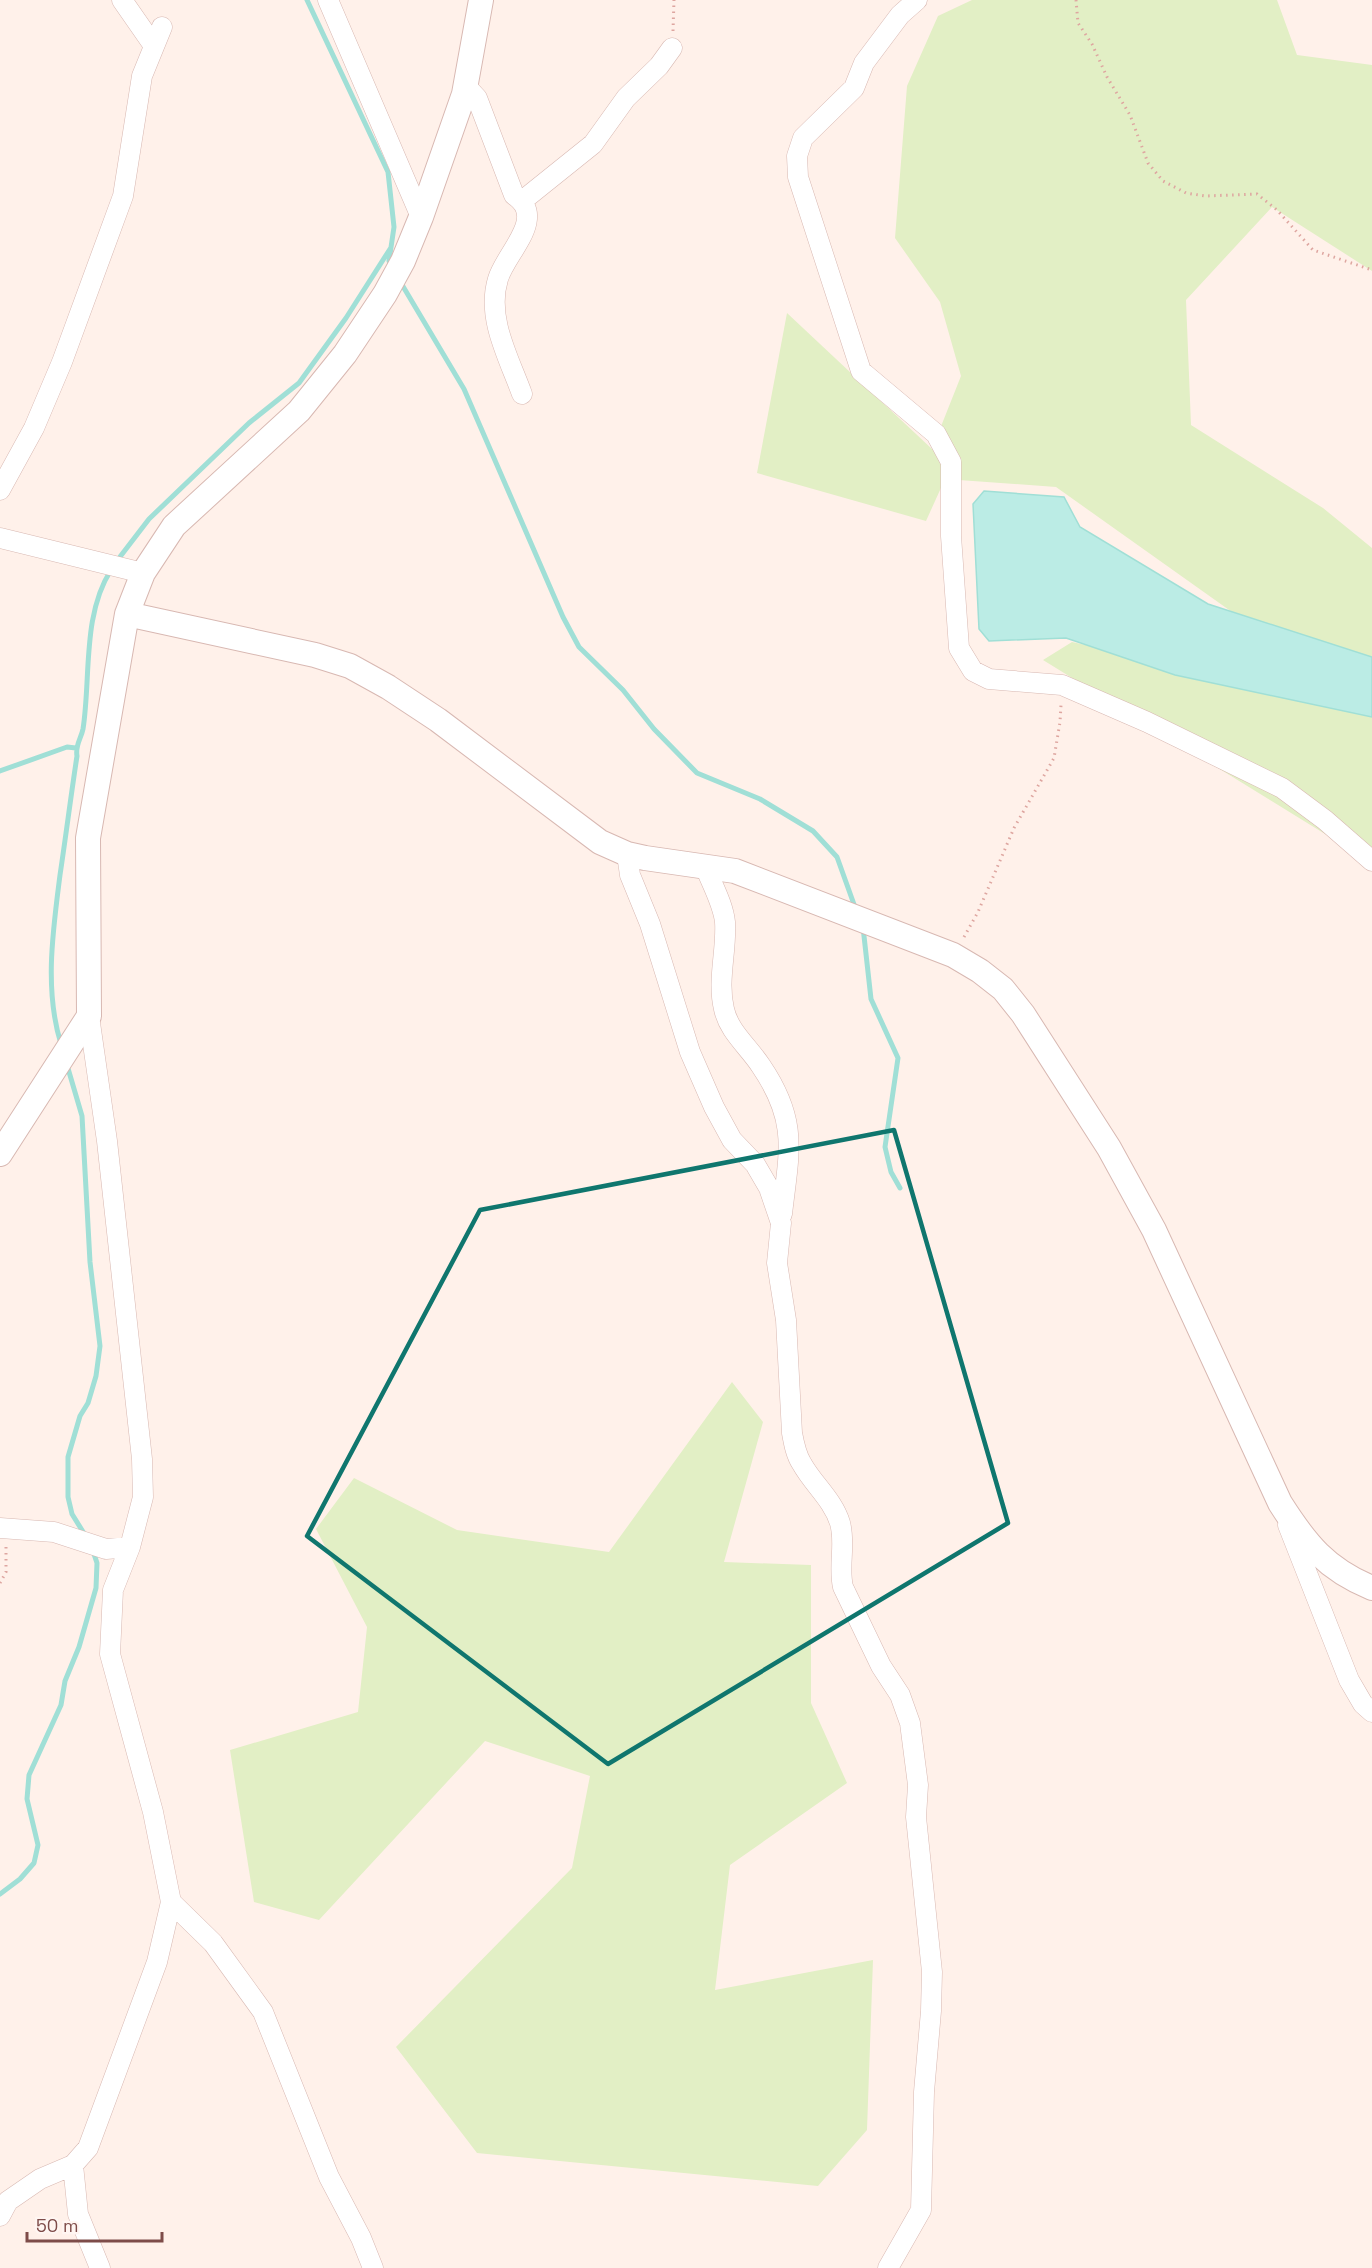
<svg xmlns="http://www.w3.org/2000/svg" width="1372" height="2268" viewBox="0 0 1372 2268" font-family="'Space Grotesk',sans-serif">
<rect width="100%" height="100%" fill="#fff1ea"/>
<path fill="#e2efc5" d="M972 0H1277L1297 55 1372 65V271L1272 207 1186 300 1191 425 1323 508 1372 548V863L1043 660 1072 642 1370 707 1239 617 1056 487 945 479 926 521 757 473 787 313 932 449 961 376 940 302 895 238 907 86 938 16Z
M732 1382 763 1422 724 1562 811 1565V1703L847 1783 730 1865 715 1990 873 1960 867 2130 818 2186 477 2153 396 2047 572 1868 590 1776 485 1741 319 1920 254 1902 230 1750 358 1712 367 1627 316 1529 354 1478 457 1530 609 1552Z"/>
<path fill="#bbece5" stroke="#a0dfd6" stroke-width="1.5" d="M984 491 1064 497 1080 527 1208 604 1372 657V717L1175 675 1066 638 989 641 979 629 973 504Z"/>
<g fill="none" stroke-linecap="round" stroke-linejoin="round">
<path stroke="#a0dfd6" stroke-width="5" d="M307 0 388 172 394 227 389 261
M401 283 464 389 563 617 579 647 623 690 654 729 697 773 760 799 813 831 837 857 856 910
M116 562 149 519 249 423 299 383 346 318 390 249
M0 771 67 747 76 748
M863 927 871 999 898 1058 885 1147 891 1172 900 1188
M61 1044C44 990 53 930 60 875 66 835 71 795 77 756 75 745 81 739 83 729 91 678 82 615 111 570
M67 1065 82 1116 90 1262 100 1346 96 1376 88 1403 80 1416 68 1457V1497L72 1514 85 1535
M0 1894 20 1879 34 1863 38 1845 27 1799 29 1775 61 1705 65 1681 79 1647 96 1588 97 1563 93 1551"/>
<g stroke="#d8b8b2" stroke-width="21">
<path id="minor" d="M122 0 154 46
M328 0 421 217
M917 0 900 15 864 63 854 88 803 138 797 156 798 177 861 371 936 434 951 462V536L959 648 973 671 989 679 1062 685 1147 722 1282 788 1325 820 1372 861
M465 85 477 98 514 195C548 218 506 252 498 279 486 318 509 358 522 394
M522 201 593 144 626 98 659 66 672 48
M0 490 34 428 62 362 123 196 142 76 162 27
M0 538 143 573
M627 854 630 875 650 924 690 1052 714 1107 732 1140 755 1164 769 1188 781 1223 777 1263 786 1320 792 1433C794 1444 796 1455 802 1464 813 1484 833 1500 840 1523 846 1544 838 1566 843 1587L881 1666 900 1695 910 1723 918 1785 916 1817 932 1972 931 2011 924 2092 921 2210 888 2268
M705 866C711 883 723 903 725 922 727 950 717 980 724 1009 729 1032 748 1046 761 1066 799 1122 789 1152 782 1214
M1288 1525 1349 1680 1363 1704 1372 1712
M0 1528 54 1532 106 1549 130 1547
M171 1902 213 1943 263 2012 329 2177 361 2238 373 2268
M73 2165 78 2214 100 2268
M0 2216 8 2201 40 2179 73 2165 88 2148 157 1962 171 1902 153 1812 110 1654 113 1590 130 1547 143 1497 142 1459 107 1141 89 1016"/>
</g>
<g stroke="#d8b8b2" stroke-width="26">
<path id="tertiary" d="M127 614 315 655 350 666 388 687 438 720 600 842 627 854 645 858 735 871 953 955 980 971 1003 989 1023 1014 1109 1148 1154 1230 1280 1503C1306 1544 1326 1569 1372 1588
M0 1154 89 1016 88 838 127 614 143 573 174 526 299 411 345 354 385 294 403 261 421 217 464 94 481 0"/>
</g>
<path stroke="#dea6a0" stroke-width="3" stroke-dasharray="1.5 4.5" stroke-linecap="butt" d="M1076 0 1078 23 1092 44 1107 77 1130 115 1148 163 1163 181 1186 193 1205 196 1257 194 1277 210 1313 250 1372 270
M673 31 674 0
M964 937 978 912 1014 828 1054 758 1060 722 1061 705
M0 1583 6 1572V1545"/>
<use href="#minor" stroke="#fff" stroke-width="20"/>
<use href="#tertiary" stroke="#fff" stroke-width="24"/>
</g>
<path fill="none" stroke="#0f766e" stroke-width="4.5" stroke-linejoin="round" d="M894 1130 1008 1523 608 1764 307 1536 480 1210Z"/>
<path d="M27 2232v9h135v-9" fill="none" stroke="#7e4c49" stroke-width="3"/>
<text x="36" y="2232" font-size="18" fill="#7e4c49" stroke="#fff6f2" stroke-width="4.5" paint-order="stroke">50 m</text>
</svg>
